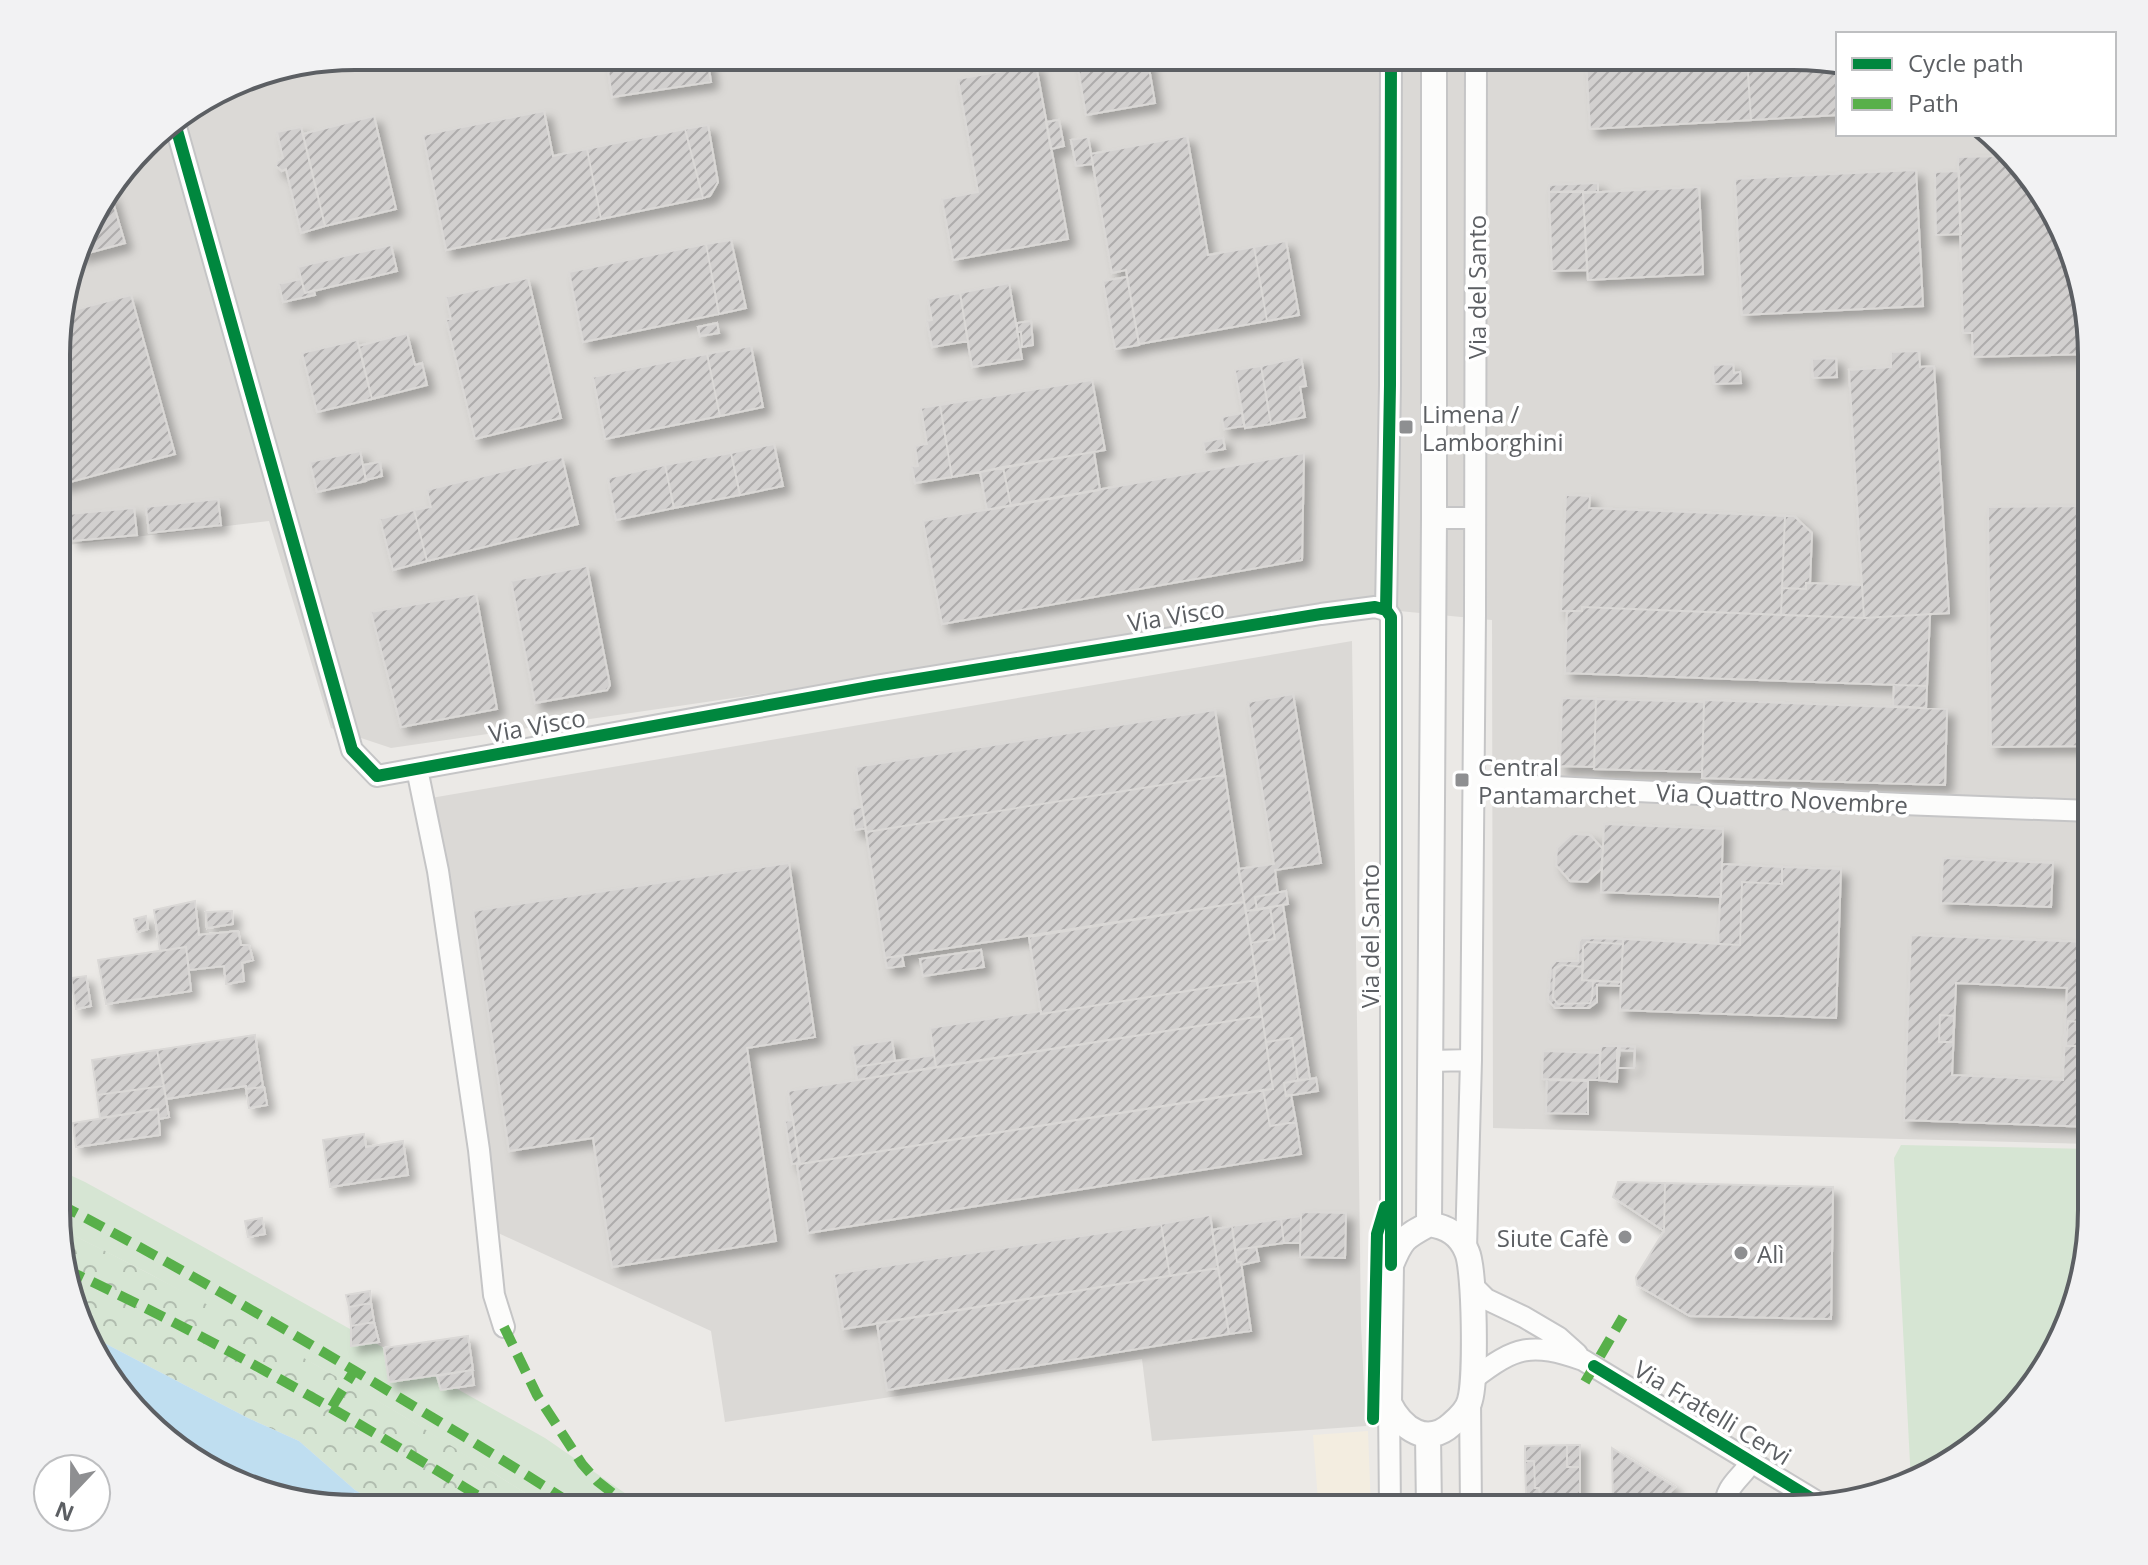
<svg xmlns="http://www.w3.org/2000/svg" width="2148" height="1565" viewBox="0 0 2148 1565" font-family="'Open Sans',sans-serif">
<defs>
<pattern id="forest-crowns" width="20" height="18" patternUnits="userSpaceOnUse" patternTransform="scale(2)"><rect width="20" height="18" fill="#d6e5d3"/><path d="M2 6a3 3 0 1 1 6 0M12 15a3 3 0 1 1 6 0" fill="none" stroke="#b1bdaf"/></pattern>
<pattern id="building-hatch" width="6" height="6" patternUnits="userSpaceOnUse" patternTransform="scale(2)"><rect width="6" height="6" fill="#d2d0cf"/><path d="M-1 1l2-2M0 6l6-6M5 7l2-2" fill="none" stroke="#aeacac"/></pattern>
<filter id="shadow"><feDropShadow dx="7" dy="7" stdDeviation="4" flood-color="#0004"/></filter>
</defs>
<rect width="100%" height="100%" fill="#ebe9e6"/>
<path fill="#f3ede0" d="M1368 1431 1371 1509H1264L1318 1501 1313 1435Z"/>
<path fill="#dbd9d6" d="M355 56 1812 57 1838 62V134H1988L2061 222 2091 336V1144L1493 1128 1492 620 1358 607 391 748 331 728 269 521 59 546V316L87 222 158 131 241 79Z
M1352 641 1361 1326 1366 1426 1152 1441 1142 1359 725 1422 711 1331 496 1232 431 798Z"/>
<path fill="#d6e5d3" d="M1901 1145 2091 1149V1229L2076 1307 2030 1392 1925 1478 1911 1482 1894 1158Z
M59 1170 85 1182 198 1244 545 1438 648 1509 549 1508 403 1416 321 1368 148 1273 59 1228Z"/>
<path fill="url(#forest-crowns)" d="M59 1228C175 1285 289 1348 400 1414 450 1444 499 1477 549 1508H385L355 1490 299 1441 248 1418 87 1334 59 1249Z"/>
<path fill="#bfdef0" d="M87 1334 248 1418 299 1441 355 1490 385 1508H336L241 1486 173 1447 96 1359Z"/>
<path fill="url(#building-hatch)" stroke="#dad8d6" stroke-width="2" fill-rule="evenodd" filter="url(#shadow)" d="M606 56H707L711 82 612 97Z
M1076 56H1147L1155 103 1086 115Z
M1586 57H1747L1751 120 1590 129Z
M1747 57H1812L1838 62V115L1751 120Z
M1036 65 1068 239 953 260 942 199 978 192 958 79Z
M544 111 553 156 587 149 601 219 446 250 423 135Z
M374 116 396 209 325 226 303 134Z
M1059 120 1064 146 1051 149 1046 122Z
M708 125 718 182 710 196 703 198 685 129Z
M301 127 325 226 301 233 286 169 282 171 276 166 277 161 283 158 277 132Z
M685 129 703 198 601 219 587 149Z
M1187 136 1208 255 1254 247 1267 321 1139 344 1126 270 1112 273 1091 154Z
M1088 137 1093 164 1076 166 1071 140Z
M2007 156 2061 222 2091 336V354L1973 357 1972 333H1963L1958 157Z
M1916 170 1923 306 1742 315 1735 179Z
M1959 171 1961 234 1936 235 1935 172Z
M1598 183V192H1549V185Z
M1699 187 1703 274 1588 280 1583 193Z
M1583 191 1587 270 1552 271 1549 192Z
M110 192 125 243 77 256 87 222Z
M731 240 746 308 719 314 706 244Z
M1286 241 1299 315 1267 321 1254 247Z
M706 244 719 314 583 342 569 272Z
M391 245 397 271 305 293 298 267Z
M1127 277 1139 345 1115 349 1103 281Z
M528 278 561 418 475 439 446 319H451L446 297Z
M301 279 305 293 314 290 315 295 283 302 279 284Z
M1009 283 1022 359 972 367 960 293Z
M960 293 968 341 932 347 927 321 932 320 928 299Z
M131 295 175 454 59 485V314Z
M1031 321 1033 345 1022 347 1021 332H1017V323Z
M717 323 719 333 700 336 698 327Z
M407 333 415 365 422 363 427 385 372 399 359 346Z
M357 340 372 399 317 412 302 353Z
M751 346 763 407 720 416 707 354Z
M1919 351 1920 367 1934 366 1949 613 1864 618 1849 370 1891 367V352Z
M707 354 720 416 605 439 593 377Z
M1301 357 1306 386 1300 387 1305 417 1271 424 1261 366Z
M1836 358 1837 377 1813 378 1812 359Z
M1733 364 1734 373 1740 372 1741 383 1714 384 1713 365Z
M1261 366 1271 424 1245 428 1235 370Z
M1092 380 1105 450 952 477 940 405Z
M940 405 952 477 915 483 912 467 918 466 915 446 927 444 921 408Z
M1242 413 1244 426 1224 429 1222 417Z
M1223 438 1225 449 1205 452 1203 442Z
M774 444 783 486 740 495 731 453Z
M360 451 366 481 317 492 310 462Z
M1094 452 1100 490 1011 506 1003 467Z
M731 453 740 495 674 508 665 465Z
M1304 453 1302 560 942 624 923 521Z
M562 457 578 524 427 561 414 510 431 507 427 490Z
M380 462 382 476 366 480 363 465Z
M665 465 674 508 616 520 608 478Z
M1003 467 1011 506 987 510 980 472Z
M1566 495 1590 496 1589 508 1785 516 1781 615 1582 607V611H1561Z
M218 499 221 525 149 533 146 507Z
M2091 506V746L1991 747 1988 507Z
M134 508 137 535 72 541 69 514Z
M414 510 427 561 393 570 380 519Z
M1785 516H1794L1812 533 1810 583H1806V589L1782 588Z
M587 566 610 685 607 690 535 703 511 581Z
M1806 583 1862 585 1864 618 1781 615 1782 588 1806 589Z
M476 594 497 709 401 727 371 612Z
M1582 607 1864 618 1930 614 1927 686 1565 673 1567 611H1582Z
M1894 685 1927 686 1926 708 1893 706Z
M1293 694 1321 863 1275 870 1278 893 1255 897 1257 910 1246 911 1238 869 1274 864 1248 702Z
M1562 698 1596 699 1594 767 1560 766Z
M1596 699 1704 702 1702 772 1594 769Z
M1704 700 1947 709 1945 785 1702 778Z
M1215 710 1225 775 866 832 856 767Z
M1225 775 1244 902 885 958 866 832Z
M862 807 866 828 855 830 852 809Z
M1604 824 1723 829 1721 897 1601 892Z
M1572 834 1590 835 1603 849 1601 869 1587 882 1570 881 1556 865 1557 848Z
M1943 858 2053 863 2051 907 1941 903Z
M789 863 815 1037 747 1048 776 1241 612 1267 593 1138 509 1151 473 911Z
M1722 864 1782 867V884L1742 882 1740 945 1718 944Z
M1782 867 1841 869 1836 1018 1620 1010 1623 939 1740 945 1742 882 1782 884Z
M2091 878V1127L1904 1120 1911 935 2085 942 2087 883ZM1956 983 2067 988 2063 1080 1952 1075ZM1940 1015 1954 1016 1953 1042H1939ZM2068 1021 2080 1022 2079 1046H2066Z
M1286 891 1288 904 1257 910 1255 897Z
M195 901 199 935 238 931 241 945H249L253 960 242 963 244 981 226 984 224 966 189 970 186 947 160 951 154 910Z
M1244 902 1257 980 1041 1014 1029 937Z
M1283 905 1310 1079 1298 1080 1292 1038 1266 1042 1262 1016 1251 943 1275 939 1270 907Z
M1270 907 1275 939 1251 943 1246 911Z
M232 911 233 924 207 928 206 912Z
M146 916 148 929 137 932 134 919Z
M1582 938 1623 939V944L1587 942 1583 946V967L1562 965 1555 968 1553 998 1558 1004 1590 1003 1592 998 1593 981 1621 982V986L1597 985V1002L1589 1008H1555L1548 1000 1551 967 1556 961H1578L1579 942Z
M1587 942 1623 944 1621 982 1582 980 1583 946Z
M186 947 191 991 106 1004 98 960Z
M981 950 984 967 923 976 920 959Z
M902 956 904 966 887 968 885 958Z
M1562 965 1583 967 1582 980 1593 981 1592 998 1590 1003 1558 1004 1553 998 1554 970Z
M86 976 91 1006 76 1009 71 978Z
M1257 980 1262 1016 936 1067 930 1028 1041 1011V1014Z
M1940 1015 1954 1016 1953 1042H1939Z
M1262 1016 1273 1089 800 1164 788 1091Z
M2068 1021 2080 1022 2079 1046H2066Z
M255 1035 263 1087 246 1089V1086L166 1099 157 1050Z
M1292 1038 1298 1080 1284 1083 1286 1096 1291 1095 1296 1122 1270 1126 1263 1090 1273 1089 1266 1042Z
M892 1040 895 1061 856 1067 852 1046Z
M1601 1046H1618L1617 1082 1599 1080Z
M1620 1046 1635 1047 1634 1068H1618Z
M157 1050 164 1086 97 1095 92 1060Z
M1617 1050 1635 1051 1634 1068H1617Z
M1543 1051 1600 1053 1599 1080 1542 1079Z
M934 1055 936 1067 857 1080 856 1067Z
M1316 1078 1318 1091 1286 1096 1284 1083Z
M1547 1080 1588 1081V1114L1546 1113Z
M164 1086 169 1117 159 1119 158 1109 100 1118 97 1095Z
M264 1087 267 1105 249 1108 246 1089Z
M1263 1090 1270 1126 1296 1122 1301 1154 808 1233 797 1165 800 1164Z
M158 1109 160 1135 76 1147 73 1123Z
M793 1120 799 1163 792 1164 785 1121Z
M364 1134 366 1147 403 1141 408 1175 330 1187 323 1140Z
M1618 1182 1665 1183 1664 1231 1613 1197Z
M1665 1183 1833 1187 1831 1319 1690 1316 1637 1285 1636 1277 1664 1231Z
M1301 1212 1346 1213 1345 1258 1300 1257Z
M1210 1215 1218 1268 1170 1276 1161 1224Z
M1301 1216 1300 1243H1284L1281 1219Z
M262 1218 265 1234 248 1237 245 1221Z
M1281 1219 1284 1243 1235 1250 1232 1226Z
M1161 1224 1170 1276 843 1329 834 1274Z
M1232 1226 1237 1262H1241L1251 1331 1229 1334 1212 1230Z
M1256 1247 1259 1261 1241 1265V1262H1237L1235 1250Z
M1218 1268 1229 1334 887 1390 877 1323Z
M370 1291 371 1303 349 1307 346 1295Z
M371 1303 374 1322 351 1326 349 1307Z
M374 1322 379 1342 351 1346V1326Z
M468 1336 473 1370 389 1382 384 1348Z
M472 1370 474 1385 441 1390 437 1376Z
M1567 1445V1467H1580V1494L1540 1495 1539 1488H1535L1534 1461H1525V1446Z
M1567 1445H1580V1467H1567Z
M1612 1448 1675 1487 1654 1509H1617L1613 1506Z
M1525 1461H1534L1535 1488H1539L1540 1495H1526Z"/>
<g fill="none" stroke-linecap="round" stroke-linejoin="round">
<g stroke="#c5c5c6" stroke-width="24">
<path id="minor" d="M174 120C234 330 291 540 352 750L377 776 875 686 1321 614 1375 607 1386 610
M1434 518H1475
M417 769 438 871 479 1150 494 1295 504 1327
M1473 783 1902 804 2091 811
M1430 1061 1471 1060
M1466 1249 1471 1060 1475 614 1476 56
M1391 1263V617L1386 610 1390 385 1391 56
M1472 1285 1486 1299 1524 1317 1558 1337 1577 1354
M1473 1379C1516 1346 1531 1342 1583 1360L1819 1503
M1470 1401 1471 1509
M1389 1403 1390 1509
M1724 1509C1727 1483 1739 1481 1752 1461"/>
</g>
<g stroke="#c5c5c6" stroke-width="28">
<path id="tertiary" d="M1429 1224 1434 518V56
M1429 1224C1447 1227 1460 1234 1467 1252 1475 1270 1476 1379 1470 1400 1468 1409 1459 1418 1452 1424 1427 1447 1402 1429 1389 1403L1391 1265C1402 1238 1405 1237 1429 1224Z
M1428 1436 1429 1509"/>
</g>
<use href="#minor" stroke="#fcfcfb" stroke-width="20"/>
<use href="#tertiary" stroke="#fcfcfb" stroke-width="24"/>
<path stroke="#58b04a" stroke-width="10" stroke-dasharray="20 10" stroke-linecap="butt" d="M59 1204C159 1256 258 1313 355 1371 430 1416 506 1461 578 1508
M65 1269C215 1339 358 1421 498 1508
M504 1327 537 1395 582 1464 597 1481 633 1509
M1585 1382 1623 1317
M332 1407 354 1371"/>
<g stroke="#fff" stroke-width="17">
<path id="cycleway" d="M174 120C234 330 291 540 352 750L377 776 875 686 1321 614 1375 607 1386 610
M1391 1265V617L1386 610 1390 385 1391 56
M1594 1366 1819 1503
M1373 1419 1377 1234 1385 1207"/>
</g>
<use href="#cycleway" stroke="#00873e" stroke-width="12"/>
</g>
<g fill="#8e8f91" stroke="#fff" stroke-width="3">
<rect x="1398" y="419" width="16" height="16" rx="4"/>
<rect x="1454" y="772" width="16" height="16" rx="4"/>
<circle cx="1625" cy="1237" r="8"/>
<circle cx="1741" cy="1253" r="8"/>
</g>
<g text-anchor="middle" dominant-baseline="central" stroke-width="7" stroke-linejoin="round" paint-order="stroke">
<g font-size="24" fill="#5c5f63" stroke="#fff">
<text transform="translate(1476 287) rotate(-90)">Via del Santo</text>
<text transform="translate(1176 615) rotate(-9)">Via Visco</text>
<text transform="translate(537 725) rotate(-10)">Via Visco</text>
<text transform="translate(1782 798) rotate(3)">Via Quattro Novembre</text>
<text transform="translate(1369 936) rotate(-90)">Via del Santo</text>
<text transform="translate(1713 1412) rotate(31)">Via Fratelli Cervi</text>
</g>
<g font-size="24" fill="#5c5f63" stroke="#fff" text-anchor="start">
<text x="1422" y="413">Limena /<tspan x="1422" dy="28">Lamborghini</tspan></text>
<text x="1478" y="766">Central<tspan x="1478" dy="28">Pantamarchet</tspan></text>
<text x="1609" y="1237" text-anchor="end">Siute Cafè</text>
<text x="1757" y="1253">Alì</text>
</g>
</g>
<path d="M0 0H2148V1565H0ZM355 70H1793A285 285 0 0 1 2078 355V1210A285 285 0 0 1 1793 1495H355A285 285 0 0 1 70 1210V355A285 285 0 0 1 355 70Z" fill="#f2f2f3" fill-rule="evenodd"/>
<path fill="none" stroke="#5c5f63" stroke-width="4" d="M355 70H1793A285 285 0 0 1 2078 355V1210A285 285 0 0 1 1793 1495H355A285 285 0 0 1 70 1210V355A285 285 0 0 1 355 70Z"/>
<rect x="1836" y="32" width="280" height="104" fill="#ffffff" stroke="#bebfc1" stroke-width="2"/>
<rect x="1852" y="58" width="40" height="12" fill="#00873e" stroke="#bebfc1" stroke-width="2"/>
<text x="1908" y="72" font-size="24" fill="#5c5f63">Cycle path</text>
<rect x="1852" y="98" width="40" height="12" fill="#58b04a" stroke="#bebfc1" stroke-width="2"/>
<text x="1908" y="112" font-size="24" fill="#5c5f63">Path</text>
<g transform="translate(72 1493) rotate(202)"><circle r="38" fill="#ffffff" stroke="#bebfc1" stroke-width="2"/>
<path d="M0-6L14 30L0 20L-14 30Z" fill="#8e8f91"/>
<text y="-12" font-size="22" font-weight="bold" text-anchor="middle" fill="#5c5f63">N</text>
</g>
</svg>
